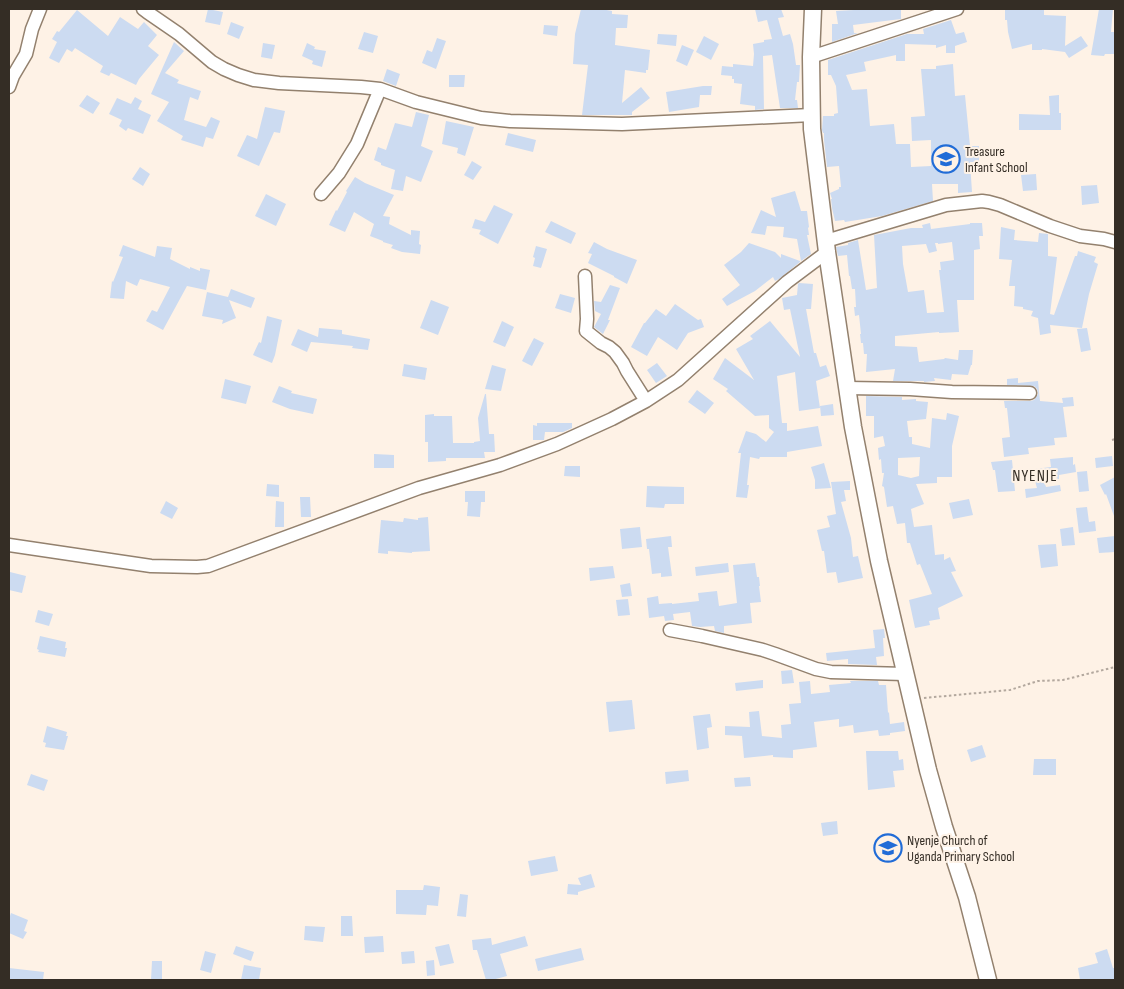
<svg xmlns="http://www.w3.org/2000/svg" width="1124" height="989" viewBox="0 0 1124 989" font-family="'Sofia Sans Condensed',sans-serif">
<rect width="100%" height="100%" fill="#fef2e6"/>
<path fill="#ccdbf1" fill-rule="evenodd" d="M208 9 223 12 220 25 205 22Z
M581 9H601L612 11V14L628 15 627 28H616L615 45 650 50 648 70H646V73L625 70 622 103 641 87 650 98 632 112V115H582L588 65 573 64 575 34Z
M755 9H781L784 17 778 18 783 36 790 34 793 44 796 65H800L799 82H797L795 100H797L798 108H780L772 55 763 56 764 109 755 110V106L740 104 742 84 734 83V79H732V76L721 75 722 66 733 67V64L753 66 754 54 753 44 764 42V40L772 39 767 20 758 22Z
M854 9 901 10V19L853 25 854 33H858L832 42V24H838L836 11 854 10Z
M1005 9H1044V15L1066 16 1065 46 1081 36 1088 46 1069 58 1065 52 1042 49V50H1032V44L1012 49 1008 32 1007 20H1005Z
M1099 9H1113L1111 32H1115V54H1105L1104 56 1091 55Z
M77 10 108 36 120 17 138 29 144 22 157 35 148 46 159 55 139 79 136 85 111 73 109 76 100 72 103 66 75 48 72 52 67 49 59 63 49 58 57 42 52 39 57 31 59 32Z
M951 20 956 34 964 32 967 42 955 46V53H946V45L936 48V45L905 44V61H896V55L864 62 866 71 846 75 852 90 867 89 870 126 894 124 896 144H910L911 167 931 166V140L912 141 911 117 925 116 921 69H936V66L953 64 955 96 965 95 970 146H979V162H970L972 192 958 193V184H932L933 201 882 216 845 222 844 220 835 221 832 208 831 199H832L830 193 839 189V187H841L839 166 827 167 824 140V133H823L822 130 823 116H834V114L838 113 836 86 831 75H828V60L907 34H924L923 29Z
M231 22 244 27 239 39 227 34Z
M544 25 558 26 557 36 543 34Z
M364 32 378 36 373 53 358 49Z
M658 34 677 35 676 46 657 44Z
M704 36 719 44 711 60 696 52Z
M437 38 446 41 436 69 422 63 427 50 432 52Z
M174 42 184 51 165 73 179 80 177 83 201 91 198 100 190 97 184 120 206 127 211 117 220 121 213 139 206 137 203 147 181 140 183 136 157 121 169 102 151 94Z
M263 43 275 45 272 59 261 57Z
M307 43 315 47 314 49 326 51 322 67 312 64 313 61 302 56Z
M682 45 694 50 687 66 676 61Z
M387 69 400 74 396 86 383 81Z
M449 75H465L464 87H449Z
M703 86H712L711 95H700L699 107 669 112 666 92Z
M87 95 100 103 93 114 79 106Z
M1059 95V113H1061V130H1019V114L1050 115 1049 96Z
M135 97 142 101 138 109 151 115 143 134 128 128 126 131 119 126 122 120 109 114 117 98 131 104Z
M265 107 285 111 280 133 274 132 259 166 237 156 247 135 257 139Z
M416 112 429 115 421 146 433 151 421 182 406 176 403 191 391 189 395 170 381 165V163L374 160 378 147 386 150 395 123 412 127Z
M446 121 474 127 465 156 457 153 458 148 442 144Z
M508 133 536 140 533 152 505 145Z
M472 161 482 167 473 180 464 175Z
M140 167 150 174 143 186 132 179Z
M1036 174 1037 190 1023 191 1021 175Z
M355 177 365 183 394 195 383 216 390 217 389 224 411 235V230L420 231 419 244 421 245 420 254 402 252 391 248 393 245 383 242V241L370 236 374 224 354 212 345 232 329 225 336 210 337 211 347 192 346 191Z
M1097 185 1099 203 1082 205 1081 186Z
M795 191 801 211H807L809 227 808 228 809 235H807L811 254 801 261 797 239 783 237 784 227 767 226 765 235 751 233 761 210 776 217 771 198Z
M266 194 286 204 276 226 255 216Z
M494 205 513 214 498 244 479 234 481 230 472 228 475 219 485 222Z
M551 221 576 233 571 244 545 232Z
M930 223 931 229 970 224V223H982L983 236H979L980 249 974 250V300H957L959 332 939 333V332L895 336V346L917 347 919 362 944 359 945 358 958 360 959 350H973L972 365H971L968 375 952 374 951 380 934 378 935 381 924 382V381H893L895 369 866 372 867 354H864L863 343H861L860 334H861L859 315 855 316 854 307H856L855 289H852L850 276H849L847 255 838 256 836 247 848 245V243L858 240 866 290 877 288 874 235 911 228H923L922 225ZM952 242 954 260 940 262 941 270H939L944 312 927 313 924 290 908 292 903 264 902 246 926 244 929 253 937 251 935 243H938V244Z
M1001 227 1015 230 1014 240 1038 242 1039 233 1048 234V256L1057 257 1050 314 1054 315 1075 256H1077L1078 251 1096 257 1094 262 1098 264 1089 294 1082 328 1050 325 1051 333 1040 335 1038 318 1031 316 1033 311 1023 309V307L1014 306 1015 286H1009L1012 260 999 259Z
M594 242 607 249 637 260 627 284 614 277V276L588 263 592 254 588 253Z
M749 243 775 252 781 258V254L800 261V262L779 279 775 281 773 277 755 291 727 306 722 299 740 285 724 265 741 252Z
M123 245 155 257 157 246 172 248 170 259 190 269V267L200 271V268L210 270 206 290 187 286 163 330 146 321 152 310 157 312 170 287 140 279 137 286 126 281 124 299 110 298 112 281 113 282 123 257 119 256Z
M536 246 547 249 541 268 533 266 535 258 533 257Z
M799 283 813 284 811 309H806L814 353H816L820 367 826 365 830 376 816 381 820 408 799 411 795 372 777 376 782 423H787V431L818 426 822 446 787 452V457H760L759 459 750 457 747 485H749L747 498 736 497 741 453H738L746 431 756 434 766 442 774 432 769 428V415L755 416 726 391 728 389 713 379 725 358 754 380 736 349 753 339 750 336 770 321 800 357 790 309 784 310 782 298 797 295 798 284Z
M610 285 620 288 608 320H610L603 334 594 327 601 314 595 311 594 301 601 302Z
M231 289 255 298 251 308 229 300 236 318 222 324 223 320 202 316 207 292 228 297Z
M560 294 575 298 571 313 555 308Z
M431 300 449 307 438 335 420 328Z
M675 304 698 320 701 319 704 327 688 333 677 350 658 337 647 356 631 347 644 323H645L656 309 666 316Z
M267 316 282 320 275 355 272 363 253 355 259 342 261 343Z
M502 321 514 327 505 347 493 342Z
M319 328 342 330V334L370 339 368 350 352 348 353 346 311 342 307 352 291 345 298 329 318 337Z
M1087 328 1091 350 1081 352 1077 329Z
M534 338 544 343 532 366 522 361Z
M657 363 667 376 656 383 647 370Z
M404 364 427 368 425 380 402 376Z
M492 365 506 369 501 391 485 389Z
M1018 378V383L1038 381 1040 401 1063 403 1062 398 1073 397 1074 406 1063 407 1067 437 1054 438 1055 445 1028 448 1029 454 1004 457 1002 438 1010 437 1007 408H1005L1004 401H1030L1034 400 1038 394 1037 389 1034 386 1007 385V379Z
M225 379 251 386 246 404 221 398Z
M279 386 292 391 291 393 317 399 313 414 290 409 272 402Z
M697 390 714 403 705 414 688 402Z
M485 394H486L489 434H494L495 452H484L485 458H446V461L428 462V442H425V415L434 414V416H452L453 443H474V442L480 441 478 418Z
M866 396 902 397V400L916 399V401L928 402 926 419 907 421 909 437H912V444L930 448 932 418 946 420 947 413 959 416 952 446V477H937V483L916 484 924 504 911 509 914 527 932 525 935 555 944 554V560L950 557 956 571 951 572 963 596 938 608 940 619 929 621 930 625 915 628 909 600 932 594 920 564 917 565 910 543H907L905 523 897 524 893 506 887 507 884 487 882 486 884 473H882L881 459 879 460 878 448 885 446 883 436 874 438V416H866ZM920 457 919 476 911 478 898 475V458Z
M833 404 834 415 821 416 820 406Z
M537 423H572V428L563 432H545L544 440H533V425L537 426Z
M374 454 394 455V468H374Z
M1112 456 1113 466 1096 468 1095 458Z
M1073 457V465L1075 464 1076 472 1059 475V479L1044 481 1046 487 1060 485 1061 491 1037 496 1026 498 1025 489 1037 488 1035 481H1037L1035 469 1051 467 1050 459Z
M1012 460 1015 491 998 492 995 470H993L991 462Z
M824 463 831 488 815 489V480L811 467Z
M565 466H580V477L564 476Z
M1087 471 1089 491 1079 492 1077 472Z
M1115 477V515L1114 516 1106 494 1105 495 1100 485Z
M850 481V490H844L846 501 841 502 851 538 853 557 858 556 863 578 838 583 836 572 827 573 824 551H822L817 530 830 527 827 516 836 514 831 482Z
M267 484 279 485V497L266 496Z
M647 486 684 487V504H665L664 508 646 507Z
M465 491H485V502H481L480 517 467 516 468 502H465Z
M300 497H310L311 517H301Z
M969 499 973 515 953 519 949 503Z
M166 501 178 508 172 519 160 513Z
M276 501 284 502V527H275Z
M1087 507 1089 522 1095 521 1096 531 1079 533 1076 508Z
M428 517 430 551 412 552V553L388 551V554L378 553 381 520 403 522 404 518 418 520V518Z
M640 527 642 547 622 549 620 529Z
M1073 527 1075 545 1062 546 1060 529Z
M671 536 672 547H668L672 576 661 577V573L652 574 649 549H647L646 539Z
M1115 536V552L1099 553 1097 538Z
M1056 544 1058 566 1041 568 1038 545Z
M728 563 729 572 696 576 695 567Z
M755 563 757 577H759L760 586H759L761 602 750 603 752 623 724 626V633L715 631 714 626 700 627 692 626 690 612 673 614 674 620 665 621 664 616 649 618 647 598 658 596 659 604 672 603V604L699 601 698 593 717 591 719 606 737 603 733 565Z
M613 566 615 578 590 581 589 568Z
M10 572 26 576 22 593 9 590V578Z
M630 583 632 596 622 597 620 585Z
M628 599 630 615 618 616 616 600Z
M38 610 53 614 49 626 35 622Z
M884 629 885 638H883L884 656 876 657 877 665 848 664V659L827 661 826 653 875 648 873 630Z
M40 636 66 642 65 648H67L65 657 38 652 39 650 37 649Z
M792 670 794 683 782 684 781 671Z
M763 680V688L736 691 735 683Z
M810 681 811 694 830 692 829 685 851 683 850 681H878L879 685H886L888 713 889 712 890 724 904 722 905 731 890 733V735L879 736 878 730 854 733 853 725 839 727V719L814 722 817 747 793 750V758L773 757V755L744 758 742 736 725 735V726L750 727 749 712 759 711 762 736 782 738 781 725 791 724 789 704 801 703 799 682Z
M632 700 635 729 609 732 606 702Z
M710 714 712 727 707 728 709 748 697 750 693 716Z
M47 726 67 732 66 736H68L64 750 45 747 46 743 43 742Z
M982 745 986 757 971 762 967 750Z
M866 751H898L899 760 903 759 904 770 893 771 895 787 868 790Z
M1034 759H1056V775H1033Z
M688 770 689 781 666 784 665 772Z
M31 774 48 780 44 791 27 785Z
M750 777 751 786 735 787 734 778Z
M837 821 838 834 823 836 821 823Z
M555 856 558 871 531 876 528 861Z
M591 874 595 887 578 892V895L567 894 568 884 581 885 578 878Z
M424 885 440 887 438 906 427 905 426 915 396 914V890H423Z
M460 894 468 895 466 917 457 916Z
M11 913 28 920 24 931 27 932 23 939 9 933V919Z
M341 916H352L353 936H341Z
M305 926 325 927 323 942 304 940Z
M383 936 384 952 365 953 364 937Z
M525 936 528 946 500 954 507 976 492 980H486L477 950H473L472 940 491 938 492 945Z
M449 944 454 963 440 966 435 947Z
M236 946 254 952 251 961 233 954Z
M581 948 584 960 538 971 535 959Z
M1107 949 1113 968H1115V980H1080L1078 968 1098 963 1095 953Z
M205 951 216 954 211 973 200 970Z
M414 951 415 963 402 964 401 952Z
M434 960 435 975 427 976 426 961Z
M152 961H162V980H151Z
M244 965 261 968 259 980H241Z
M9 968 44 972 43 980H9Z"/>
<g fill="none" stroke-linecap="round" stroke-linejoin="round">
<g stroke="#93816e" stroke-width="15">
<path id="minor" d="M143 9 147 12 179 34 212 62 224 69 238 75 254 80 279 83 361 87 380 89 416 102 481 118 510 121 622 124 812 115
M811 57 957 9
M9 87 13 76 26 54 32 29 40 9
M321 194 339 173 357 144 380 89
M826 241 946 205 982 201 989 202 1000 205 1050 226 1080 236 1104 239 1115 242
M585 276 587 319 586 331 601 343 609 347 615 352 623 363 627 371 646 401
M847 388 910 389 952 392 1030 393
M9 545 151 566 197 567 208 566 419 488 500 465 557 444 612 419 646 401 678 380 787 282 827 252
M670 630 702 636 763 650 775 654 816 669 831 672 905 674"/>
</g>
<g stroke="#93816e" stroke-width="19">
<path id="tertiary" d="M813 9 811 57 812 129 827 252 853 427 879 561 928 770 944 827 967 897 988 980"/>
</g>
<path stroke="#b3a89e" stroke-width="2" stroke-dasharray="2.5 2.5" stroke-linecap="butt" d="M1112 440 1115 439
M924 698 1010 690 1038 681 1063 680 1115 667"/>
<use href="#minor" stroke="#fff" stroke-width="12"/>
<use href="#tertiary" stroke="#fff" stroke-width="16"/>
</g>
<defs>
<g id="school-ring" transform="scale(1.4375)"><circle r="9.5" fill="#fef2e6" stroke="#216cd7" stroke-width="1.5"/><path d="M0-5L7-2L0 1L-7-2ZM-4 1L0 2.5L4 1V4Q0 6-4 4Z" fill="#216cd7"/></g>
</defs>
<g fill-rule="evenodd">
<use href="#school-ring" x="946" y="159"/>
<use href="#school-ring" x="888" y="848"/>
</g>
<g text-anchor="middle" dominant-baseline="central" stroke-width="4" stroke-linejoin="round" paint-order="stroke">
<g font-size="14" fill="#342d25" stroke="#fef2e6" text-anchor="start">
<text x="965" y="151">Treasure<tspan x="965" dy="16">Infant School</tspan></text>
<text x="907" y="840">Nyenje Church of<tspan x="907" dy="16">Uganda Primary School</tspan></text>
</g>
<g font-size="16" letter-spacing="1" fill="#342d25" stroke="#fef2e6">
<text x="1035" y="476">NYENJE</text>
</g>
</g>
<rect width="1124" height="989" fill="none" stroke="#342d25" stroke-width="20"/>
</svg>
